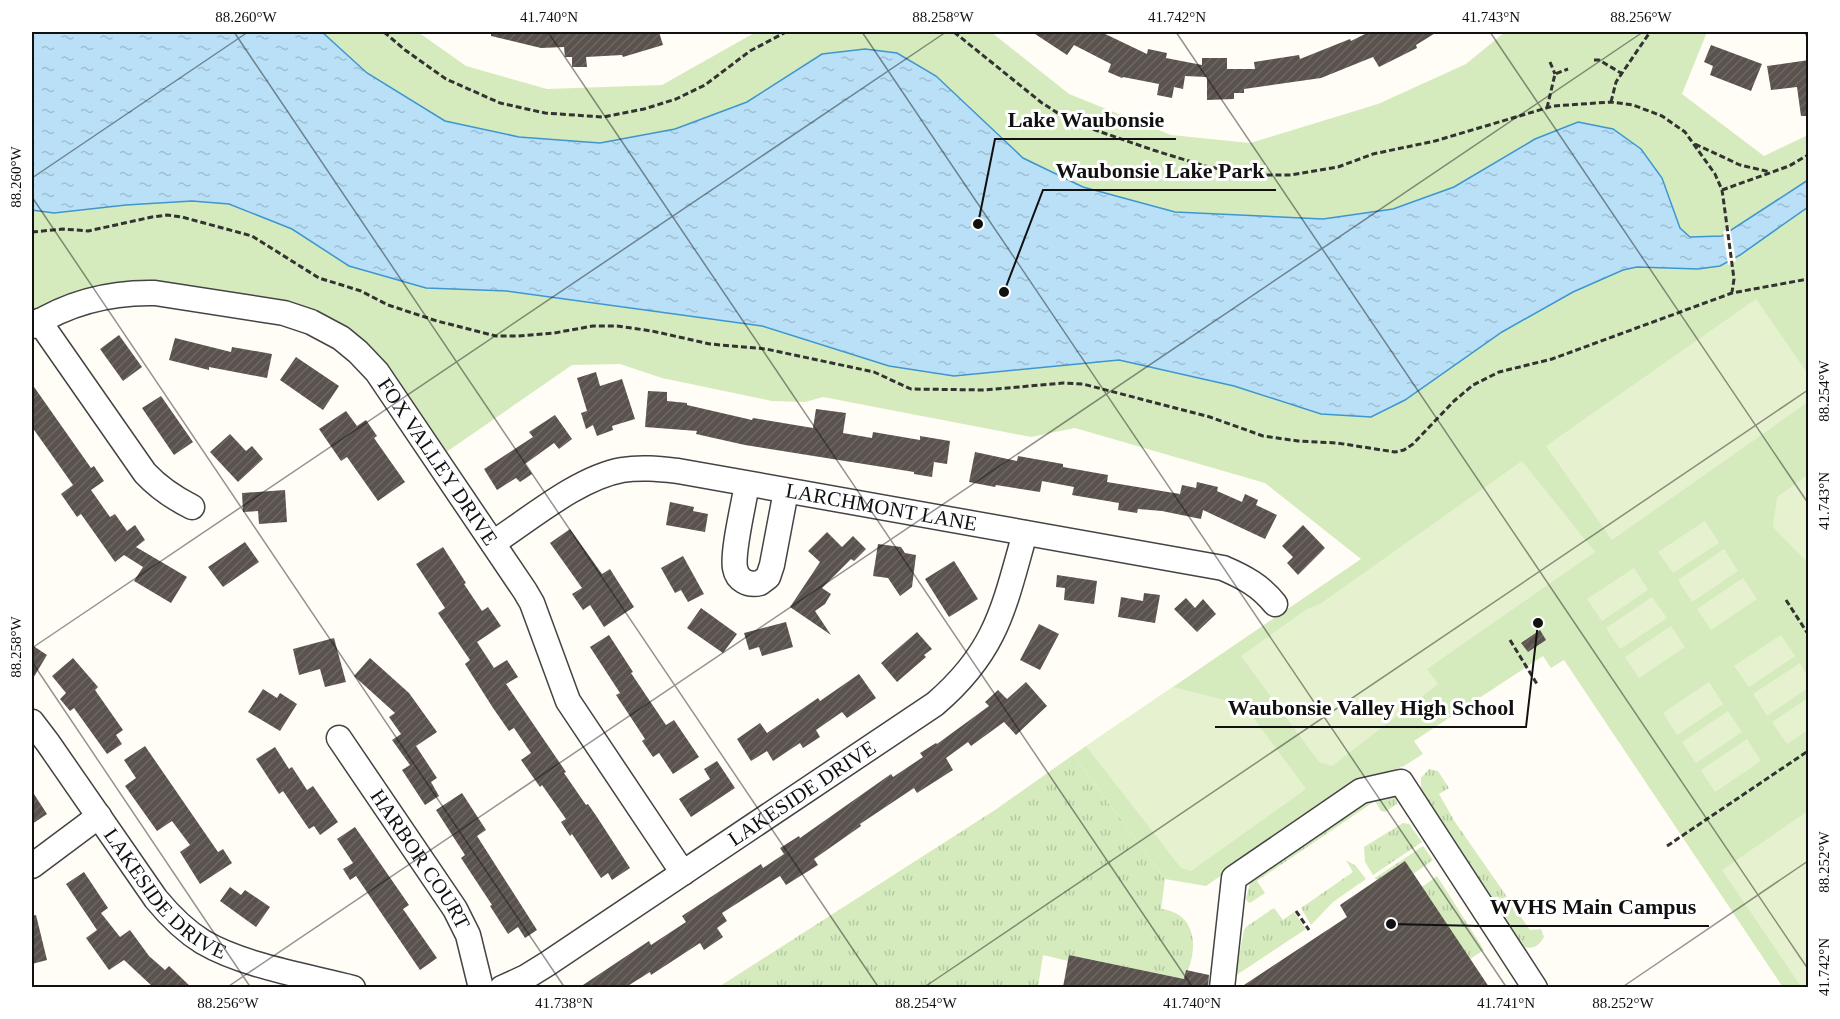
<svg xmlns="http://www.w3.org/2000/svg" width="1840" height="1019" viewBox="0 0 1840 1019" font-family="Georgia,serif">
<defs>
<pattern id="grass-tufts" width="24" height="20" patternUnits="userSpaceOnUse" patternTransform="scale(1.5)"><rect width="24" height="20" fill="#d5ebbd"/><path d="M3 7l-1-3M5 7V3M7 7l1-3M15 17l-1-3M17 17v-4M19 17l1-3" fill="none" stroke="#b6c8a1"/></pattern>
<pattern id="water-ripples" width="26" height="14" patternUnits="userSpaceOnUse" patternTransform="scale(1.5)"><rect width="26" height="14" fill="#b9e0f7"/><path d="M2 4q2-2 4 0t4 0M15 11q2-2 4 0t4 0" fill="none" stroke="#9ebfd3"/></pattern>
<pattern id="building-hatch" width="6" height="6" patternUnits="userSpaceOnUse" patternTransform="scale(1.5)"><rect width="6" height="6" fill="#5a524d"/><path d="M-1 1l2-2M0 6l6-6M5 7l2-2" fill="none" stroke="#6d6662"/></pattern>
</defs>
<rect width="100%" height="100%" fill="#fffdf5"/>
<path fill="url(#grass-tufts)" d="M1073 755 1165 879 1161 909C1198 913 1199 951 1184 979L1070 955 1068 961 1043 955 1038 987 717 988 995 810Z
M1429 769 1438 771 1449 788 1439 794 1455 822 1530 930 1541 929 1544 937C1538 947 1534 949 1523 947L1421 791V778Z
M1371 794 1391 795 1397 798V804L1385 812 1381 811 1375 801 1257 881 1265 893 1250 903 1248 902 1246 899 1252 875Z
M1403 823 1409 824 1422 842 1373 875 1365 862 1364 847Z
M1423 846 1433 860 1413 874 1404 862 1377 880 1375 878Z
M1346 860 1356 866 1366 879 1333 902 1311 925 1301 908 1353 872Z
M1437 876 1484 950 1470 959 1422 887Z
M1274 908 1283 920 1294 912 1306 929 1235 976 1244 930 1246 927Z"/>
<path fill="#d5ebbd" d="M32 32H418L466 66 547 89 662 85 756 32H991L1069 94 1171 135 1250 143 1378 104 1466 64 1505 32H1707L1682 94 1764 156 1808 135V987L1782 986 1564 660 1551 668 1543 656 1414 741 1423 754 1404 766 1351 785 1206 886 1165 879 1073 755 1361 559 1265 483 1075 428 1031 437 823 397 805 402 772 401 662 378 620 364 572 365 445 453 399 384 280 303 176 284 133 281 88 288 63 296 32 311Z"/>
<path fill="#e6f2cf" d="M1756 299 1808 374V402L1612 540 1546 446Z
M1522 461 1595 552 1427 669 1438 684 1332 766 1319 762 1241 656 1307 609 1320 604Z
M1808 475V563L1773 527 1777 497Z
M1705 521 1719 543 1673 573 1658 552Z
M1724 549 1738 571 1692 602 1678 580Z
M1634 568 1648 590 1602 621 1587 599Z
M1743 578 1757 599 1711 630 1697 609Z
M1652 597 1667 618 1620 649 1606 628Z
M1671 626 1685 647 1639 678 1625 657Z
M1781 635 1795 656 1749 687 1734 666Z
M1800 663 1808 677V688L1767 716 1753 694Z
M1709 682 1723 704 1677 735 1663 713Z
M1173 687 1244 705 1306 789 1191 871 1181 868 1086 746Z
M1808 698V730L1787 744 1772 722Z
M1728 711 1742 732 1696 763 1682 742Z
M1747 739 1761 761 1715 792 1701 770Z
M1808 811V987L1802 988 1722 870Z"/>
<path fill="url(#water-ripples)" stroke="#3f96cf" stroke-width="1.5" d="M32 32H322L367 73 445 121 519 137 600 143 675 129 747 102 822 54 865 49 897 53 936 76 1023 158 1083 187 1175 212 1323 219 1393 209 1454 187 1535 139 1578 122 1613 129 1641 149 1662 178 1680 228 1690 237 1722 236 1808 180V207L1740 255 1720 266 1698 269 1637 267 1623 270 1573 292 1502 332 1405 400 1371 417 1321 414 1234 386 1119 360 954 376 889 366 762 326 507 291 426 288 349 266 292 229 229 204 192 201 126 205 54 213 32 210Z"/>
<path fill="#fffdf5" d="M1730 227 1736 261 1728 265 1723 232Z"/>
<path fill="url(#building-hatch)" d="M491 32H659L663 45 623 57 622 55 586 57 587 67H572V57H565L564 47 541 48 491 36Z
M1032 32H1101L1147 54 1148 49 1167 53 1166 58 1202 65V58H1227V69H1255L1254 62 1299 55 1300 59 1350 39 1351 41 1369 32H1437L1416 45 1417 48 1379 67 1373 57 1321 78 1244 89V93H1234V99L1207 100V77L1185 76 1183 89 1174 87 1172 98 1157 95 1159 84 1123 77 1122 78 1108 72 1111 64 1074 45 1067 55Z
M1711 45 1762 64 1751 91 1710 75 1713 66 1704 62Z
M1809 60V116H1801L1797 87 1771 90 1767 66Z
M119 335 142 367 123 381 100 349Z
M175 338 231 352 232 347 272 354 267 378 209 367V370L169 360Z
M296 357 339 386 323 410 280 380Z
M596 372 600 386 622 379 635 419 612 426 613 430 597 436 593 425 586 429 581 413 587 411 577 378Z
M32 384 91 468 94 466 104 481 91 490 110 517 115 514 127 531 135 525 145 540 136 547 187 577 171 603 134 581 143 567 124 555 115 562 81 514 77 517 61 494 73 485 32 427Z
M648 391 667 392V401L687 403V405L752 420 753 418 813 428 816 409 846 413 843 433 872 438 873 432 920 440V436L950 441 947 464 934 462 932 477 914 474V472L745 445 696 434 697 431 645 427Z
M161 396 193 442 174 455 142 408Z
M346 411 357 426 366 420 377 436 374 438 405 482 378 501 347 457 341 461 319 429Z
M555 415 572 439 559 449 554 443 525 464 532 474 520 482 516 478 497 490 484 469 533 437 529 432Z
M230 434 246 451 252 446 263 459 238 482 210 452Z
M975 452 1017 461 1018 456 1063 464V467L1108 475 1107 482 1180 494 1182 485 1196 488 1197 482 1218 487 1217 491 1242 502 1245 494 1258 500 1256 505 1277 515 1265 539 1203 510 1201 519 1162 511 1138 509 1137 513 1118 510 1119 503 1072 495 1074 487 1042 481 1040 492 996 485 995 487 969 482Z
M285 490 287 522 259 524 258 511 243 512 242 493Z
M670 502 694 507 693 511 708 514 705 532 666 525Z
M1303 525 1325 548 1298 575 1287 563 1293 557 1282 546Z
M570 529 602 574 610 569 634 607 604 627 590 605 583 610 572 594 582 588 550 543Z
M827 532 842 547 853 536 866 549 854 561 851 559 822 588 831 594 825 604 815 611 831 635 790 607 820 562 808 551Z
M245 542 259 562 223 587 208 567Z
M878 544 901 547 905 553 916 555 912 587 900 596 888 578 873 576Z
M443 547 466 583 464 584 482 611 488 607 501 626 477 642 494 668 507 660 518 677 506 684 566 772 564 773 586 805 588 804 597 817 630 868 612 880 608 873 601 878 572 834 570 836 561 822 566 819 542 785 540 787 521 760 531 753 514 728 509 731 493 708 465 664 470 660 438 613 445 608 416 564Z
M683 556 704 594 688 602 681 590 675 593 661 568Z
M954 561 978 599 949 617 925 579Z
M1057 575 1097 581 1094 604 1064 600 1065 588 1056 587Z
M1144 593 1160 595 1155 623 1118 617 1121 597 1143 601Z
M1186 598 1195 608 1203 599 1216 614 1197 632 1174 609Z
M701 608 737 634 723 653 687 628Z
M786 622 793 647 762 656 759 647 749 650 744 633Z
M1039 624 1059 634 1040 670 1020 660Z
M1540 630 1546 640 1528 652 1521 643Z
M917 632 932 649 924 655 926 657 897 682 881 663Z
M609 635 633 672 631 673 666 725 674 720 699 757 673 774 659 753 653 757 642 741 645 739 616 695 620 693 590 647Z
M334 638 346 682 325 687 320 669 299 675 293 649Z
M32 645 47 655 32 680Z
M73 658 98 687 95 690 123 730 116 735 122 744 107 754 74 708 70 711 60 699 66 693 52 676Z
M370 658 409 693 437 732 416 746 437 778 431 782 439 796 425 805 402 770 410 765 392 740 401 734 389 717 395 713 354 676Z
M859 674 876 698 847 718 842 712 816 730 820 737 803 748 800 743 773 761 767 751 751 761 737 739 760 723 767 733 818 698 820 701Z
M1026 682 1047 706 1016 735 1004 722 971 746 968 742 946 758 953 770 917 793 914 788 860 824 861 826 814 859 818 865 786 885 780 876 722 913 727 921 717 928 723 937 704 950 700 943 651 975 650 972 626 987H580L649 941 651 945 686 922 682 916 761 864 763 868 784 854 780 848 799 836 800 838 891 774 893 777 923 757 920 753 936 743 937 744 989 706 985 702 998 690 1007 699Z
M263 689 277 698 280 693 297 704 280 731 248 712Z
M145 746 218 852 223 849 232 863 200 884 180 852 190 845 172 821 157 831 125 786 136 778 124 760Z
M275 747 289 769 292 767 307 790 313 786 338 822 320 835 314 826 309 829 283 791 279 794 256 759Z
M717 761 735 788 691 817 679 799 710 779 704 769Z
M32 791 47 814 32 824Z
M462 793 486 830 477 836 537 930 525 938 518 927 508 934 490 906 492 905 461 858 465 855 436 810Z
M355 827 409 905 403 909 437 958 420 970 356 876 350 880 343 869 353 863 337 839Z
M1405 861 1489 987H1241L1347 917 1340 905Z
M84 872 108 908 101 913 120 937 130 930 149 956 165 970 169 966 191 987H153L124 960 109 970 86 938 97 930 66 884Z
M230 887 241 895 245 890 270 907 256 927 220 901Z
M36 915 47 960 32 964V916Z
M1069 955 1184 979 1186 970 1209 975 1208 987H1063Z"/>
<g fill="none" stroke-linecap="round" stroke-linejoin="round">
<g stroke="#444" stroke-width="27">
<g id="minor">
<path d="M39 321 145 473C159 488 174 498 192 507"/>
<path id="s1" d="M32 326C70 302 110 292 155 293L284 313 311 322 341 338 358 352 377 372 525 591 532 603 568 701 683 873"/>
<path d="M747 484C744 503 732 552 735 568 737 580 748 586 760 583L768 577 772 565 786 491"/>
<path id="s2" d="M493 543C530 519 578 478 622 470 641 467 659 469 678 471L1223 568C1244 577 1261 586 1275 604"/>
<path id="s3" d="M32 722 48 743 156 899C170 916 185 931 203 942 244 966 307 976 353 988"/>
<path id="s4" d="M339 738 455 909 468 935 481 988"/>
<path d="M32 866 99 816"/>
<path id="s5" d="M502 988 526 977 547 964 935 704C997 651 1004 607 1025 533"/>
<path d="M1222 988 1234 878 1361 791 1401 782 1535 988"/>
</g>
</g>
<path stroke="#333" stroke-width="3" stroke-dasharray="6 3" stroke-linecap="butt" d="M384 32 405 50 446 79 500 103 545 113 603 117 644 109 676 99 705 85 750 51 786 32
M954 32 1042 103 1072 122 1153 150 1205 166 1251 175H1291L1338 167 1373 154 1435 141 1553 106 1611 102 1633 105 1662 116 1685 132 1715 174 1722 190 1724 204 1734 279 1732 292
M1594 60H1599L1621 73
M1550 62 1555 74
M1611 102 1616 82 1650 32
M1547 108 1555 74 1568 69
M1695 144 1740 165 1770 172
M1722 190 1789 166 1808 155
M32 232 63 229 88 231 152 217 167 215 182 217 252 236 319 278 361 291 388 305 437 321 496 336H518L554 333 593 326H617L652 331 710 344 766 349 874 372 911 389 985 390 1063 383 1083 384 1210 417 1263 436 1298 441 1337 443 1395 452 1404 450 1413 444 1454 401 1473 385 1499 372 1552 359 1732 293 1808 279
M1786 600 1808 634
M1510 640 1537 684
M1667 846 1808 751
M1296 911 1309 930"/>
<use href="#minor" stroke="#fff" stroke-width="24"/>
</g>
<path fill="none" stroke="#111" stroke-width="1.5" stroke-opacity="0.45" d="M234 32 879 988M548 32 1193 988M862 32 1507 988M1176 32 1808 969M1490 32 1808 503M1804 32 1808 38M32 178 248 32M32 197 565 988M32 648 946 32M32 662 251 988M226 988 1643 32M923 988 1808 390M1621 988 1808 861"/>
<g text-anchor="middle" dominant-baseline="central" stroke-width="6" stroke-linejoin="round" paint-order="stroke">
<g font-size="21" fill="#111" stroke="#fff">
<text stroke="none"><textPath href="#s1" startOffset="480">FOX VALLEY DRIVE</textPath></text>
<text stroke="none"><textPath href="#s2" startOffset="412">LARCHMONT LANE</textPath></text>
<text stroke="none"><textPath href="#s5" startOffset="358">LAKESIDE DRIVE</textPath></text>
<text stroke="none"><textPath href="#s4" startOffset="146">HARBOR COURT</textPath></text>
<text stroke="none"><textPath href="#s3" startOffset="219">LAKESIDE DRIVE</textPath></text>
</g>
</g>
<path fill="none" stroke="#111" stroke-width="2" d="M978 224L995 139H1176M1004 292L1043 190H1276M1538 623L1526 727H1215M1391 924L1478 926H1709"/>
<g fill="#111" stroke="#fff" stroke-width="2">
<circle cx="978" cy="224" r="6"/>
<circle cx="1004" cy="292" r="6"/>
<circle cx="1538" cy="623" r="6"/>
<circle cx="1391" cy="924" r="6"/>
</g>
<g font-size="22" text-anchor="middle" font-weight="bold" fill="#111" stroke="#fff" stroke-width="6" stroke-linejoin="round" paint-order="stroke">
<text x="1086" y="127">Lake Waubonsie</text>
<text x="1160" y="178">Waubonsie Lake Park</text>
<text x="1371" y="715">Waubonsie Valley High School</text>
<text x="1593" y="914">WVHS Main Campus</text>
</g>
<rect width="1840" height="1019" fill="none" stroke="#ffffff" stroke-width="66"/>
<rect x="33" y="33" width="1774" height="953" fill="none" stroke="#111" stroke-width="2"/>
<g font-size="15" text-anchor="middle" fill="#111">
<text x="246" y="22">88.260°W</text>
<text x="549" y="22">41.740°N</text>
<text x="943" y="22">88.258°W</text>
<text x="1177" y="22">41.742°N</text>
<text x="1491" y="22">41.743°N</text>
<text x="1641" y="22">88.256°W</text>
<text transform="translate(16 177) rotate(-90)" y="5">88.260°W</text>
<text transform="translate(1824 391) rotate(-90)" y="5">88.254°W</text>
<text transform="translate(1824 501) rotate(-90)" y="5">41.743°N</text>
<text transform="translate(16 647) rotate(-90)" y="5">88.258°W</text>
<text transform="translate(1824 862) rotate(-90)" y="5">88.252°W</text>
<text transform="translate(1824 967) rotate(-90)" y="5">41.742°N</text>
<text x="228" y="1008">88.256°W</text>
<text x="564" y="1008">41.738°N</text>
<text x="926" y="1008">88.254°W</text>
<text x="1192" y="1008">41.740°N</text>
<text x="1506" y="1008">41.741°N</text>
<text x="1623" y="1008">88.252°W</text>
</g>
</svg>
